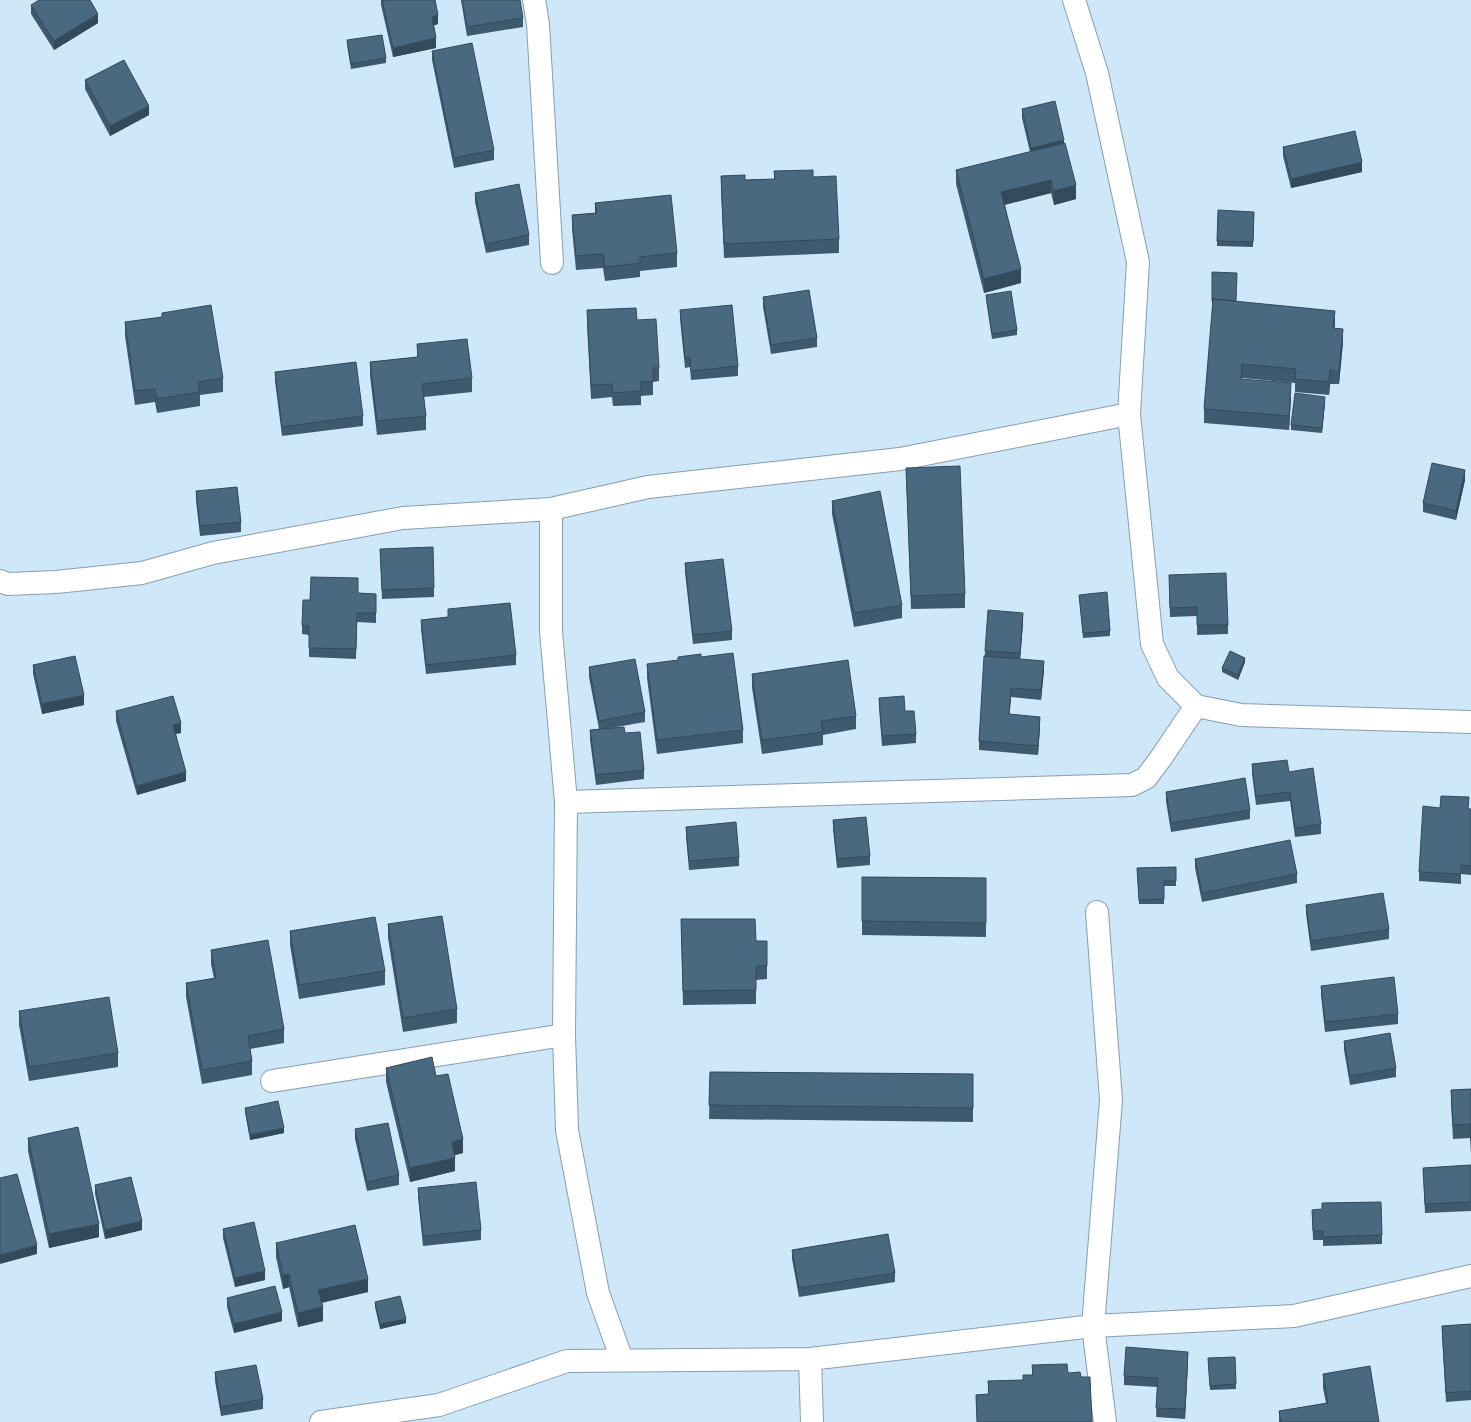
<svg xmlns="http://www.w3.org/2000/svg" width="1471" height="1422" viewBox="0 0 1471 1422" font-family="'Roboto Condensed',sans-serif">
<rect width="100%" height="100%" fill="#cee7f9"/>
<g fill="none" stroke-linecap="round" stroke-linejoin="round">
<g stroke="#879eaf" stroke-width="24">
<path id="minor" d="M534 0 538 24 552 263
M1074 0 1097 73 1138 262 1129 414 1152 644 1168 678 1196 706 1241 715 1471 722
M551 509V631L566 802 564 1035 567 1130 598 1293 622 1360
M0 581 8 584 56 582 142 573 213 553 403 518 551 509 648 487 900 459 1129 414
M566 802 1132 785 1146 778 1161 758 1196 706
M1097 912 1111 1100 1093 1326 1105 1422
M272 1081 564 1035
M810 1359 812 1422
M321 1422 439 1405 567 1361 810 1359 1093 1326 1294 1316 1471 1276"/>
</g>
<use href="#minor" stroke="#fff" stroke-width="22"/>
</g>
<path fill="#3f5a6e" d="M381 0H435L438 24 434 25 436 48 393 57 381 5Z
M461 0H520L523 18V27L467 36Z
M31 5 98 23 54 50 31 14Z
M347 40 386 58V63L351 69 347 45Z
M432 51 494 150V160L454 168 432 60Z
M85 80 149 115 110 136 85 89Z
M1022 109 1064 143 1076 199 1054 205 1051 193 1005 205 1021 283 984 293 956 184V170L1030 152 1022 118Z
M1283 147 1362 172 1291 188 1283 156Z
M774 171 813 177 839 239V253L724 258 721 189V176L745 180 774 179Z
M475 193 529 235V245L486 253 475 202Z
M595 203 677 253V267L640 271V277L605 281 603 268 576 270 572 229V215L595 213Z
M1254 212 1253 247 1217 246V241Z
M986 295 1017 330V335L992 339 986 299Z
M763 297 817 338V347L771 354 763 307Z
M1212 301 1236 302 1335 324 1334 328 1343 342 1339 384H1330L1329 395 1295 392V383L1242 378V379L1291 397 1289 430 1204 423V409L1213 306 1212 305Z
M587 310 637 320 659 368V381L653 382V395L641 396V405L613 406 612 397 591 399 587 324Z
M680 310 738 366V376L691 380 690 367 685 368 680 319Z
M162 313 223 378V392L200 395V406L157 413 155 402 135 405 125 336V322L162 317Z
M417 344 472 378V392L424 397 426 416V430L377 435 370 376V362L417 357Z
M275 372 363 416V426L282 436 275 381Z
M1325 402 1322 433 1291 430V425Z
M906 468 965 594V608L911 609Z
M1465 480 1456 520 1423 512V503Z
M196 491 241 522V532L200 536 196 500Z
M832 501 902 605V618L854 627 832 514Z
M380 549 434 588V597L382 599Z
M685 563 732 631V640L693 644 685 572Z
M1169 584 1228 625V634L1197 635V616L1170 617Z
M358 593 376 594V623L357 622 356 659 309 657V635L302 634V625L310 600Z
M1079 595 1110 631V636L1083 638Z
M448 609 516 655V665L426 674 421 629V620L448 617Z
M1023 622 1020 659 1044 670 1041 700 1011 697 1009 714 1040 726 1038 755 979 750V741L985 651Z
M678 657 743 730V743L657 754 647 678V664L678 660Z
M1245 662 1238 680 1222 672V668Z
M33 665 84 705 42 714 33 674Z
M589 667 645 712V722L611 728 625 733 644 770V779L596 785 590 740V730L599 729 589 677Z
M752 674 856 716V729L823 735V745L762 754 752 688Z
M879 698 905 711 916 734V743L882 746 879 707Z
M116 711 181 733 176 734 186 781 137 795 116 721Z
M1252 764 1289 772 1321 824V834L1295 837 1290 801 1256 805 1252 774Z
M1166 792 1250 810V819L1171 832 1166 801Z
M1440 808 1471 809V875L1461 874V884L1419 881V872Z
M833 820 870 856V865L837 868 833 829Z
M686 827 739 857V866L689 870 686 836Z
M1195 859 1297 874V883L1202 902 1195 868Z
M1176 867V886H1164V904H1139L1137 868Z
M862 877 986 878V937L862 935Z
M1306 905 1389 929V939L1311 951 1306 914Z
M681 919 756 941H767V979L756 980V1004L683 1005Z
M388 924 457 1009V1023L403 1032 388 938Z
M290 931 385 971V985L299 999 290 945Z
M211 950 284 1029V1043L250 1049 252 1061V1075L202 1084 186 997V983L214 978 211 964Z
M1321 986 1398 1014V1024L1325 1032 1321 995Z
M19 1011 118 1053V1067L29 1081 19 1025Z
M1344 1041 1396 1068V1077L1350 1085 1344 1050Z
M386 1068 436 1076 463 1153 455 1155V1171L410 1182 386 1082Z
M710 1072 973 1074V1122L709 1119Z
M1471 1089V1154L1470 1138 1453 1139 1451 1104V1090Z
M245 1108 284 1133 250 1140 245 1112Z
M355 1129 399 1175V1185L367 1191 355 1139Z
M28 1138 99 1237 49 1248 28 1151Z
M1471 1165V1211L1425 1213 1423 1168Z
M95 1185 142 1230 105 1239 95 1194Z
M418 1188 481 1230V1240L423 1246 418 1197Z
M1312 1210 1382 1235V1244L1323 1246V1240H1313Z
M223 1229 265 1280 235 1287 223 1238Z
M276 1243 368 1292 322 1303 323 1321 298 1327 289 1287 283 1289 276 1257Z
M792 1250 895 1273V1282L799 1297 792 1259Z
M227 1298 282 1321 234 1333 227 1307Z
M375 1302 406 1323 380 1329 375 1307Z
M1471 1324V1400L1446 1402 1442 1335V1326Z
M1235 1357 1236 1389 1210 1390 1208 1363Z
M1188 1361 1185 1419 1156 1417 1157 1387 1124 1385V1376Z
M1032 1365 1068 1373 1081 1377 1092 1422H977L976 1395 988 1394V1381L1023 1380 1032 1375Z
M215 1372 263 1399V1409L221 1416 215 1381Z
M1323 1374 1379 1422H1279V1411L1326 1403 1323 1388Z"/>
<path fill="#334a5a" d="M98 14V23L54 50V41Z
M438 15V24L432 26V17Z
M436 38V48L393 57V48Z
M149 106V115L110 136V126Z
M1064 140V149L1031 157V148Z
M1362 162V172L1291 188V179Z
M1051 180V193L1001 205V192Z
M1076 185V199L1054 205V191Z
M1021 269V283L984 293V279Z
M1335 311V324L1333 342V328Z
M1343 329V342L1339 384V371Z
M1330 370V384L1329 395V382Z
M1291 383V397L1289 430V416Z
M1325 397V402L1322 433V428Z
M1465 470V480L1456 520V511Z
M1023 613V622L1020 663V653Z
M1245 658V662L1238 680V675Z
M1044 661V670L1041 700V690Z
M1011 688V697L1009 723V714Z
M84 695V705L42 714V704Z
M1040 717V726L1038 755V746Z
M181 723V733L173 734V725Z
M186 772V781L137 795V786Z
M284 1128V1133L250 1140V1135Z
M463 1139V1153L452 1156V1142Z
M455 1158V1171L410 1182V1168Z
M142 1221V1230L105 1239V1230Z
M99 1224V1237L49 1248V1234Z
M37 1245V1254L0 1264V1255Z
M265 1271V1280L235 1287V1278Z
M289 1274V1287L283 1289V1275Z
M368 1279V1292L318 1303V1290Z
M323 1307V1321L298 1327V1313Z
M282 1312V1321L234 1333V1324Z
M406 1319V1323L380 1329V1324Z
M1188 1352V1361L1185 1419V1409Z"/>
<path fill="#496980" stroke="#334a5a" d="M39 0H90L98 14 54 41 31 5Z
M382 0H435L438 15 432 17 436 38 393 48Z
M462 0H520L523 18 467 27Z
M382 35 386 58 351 64 347 40Z
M472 43 494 150 454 158 432 51Z
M124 60 149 106 110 126 85 80Z
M1055 101 1064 140 1031 148 1022 109Z
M1355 131 1362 162 1291 179 1283 147Z
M1065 143 1076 185 1054 191 1051 180 1001 192 1021 269 984 279 956 170Z
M813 170V177L836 176 839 239 724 244 721 176 745 175V180L775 179 774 171Z
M519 184 529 235 486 244 475 193Z
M671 195 677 253 640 257V263L605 267 603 254 576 256 572 215 597 213 595 203Z
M1218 210 1254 212 1253 242 1217 241Z
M1212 272 1237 273 1236 301 1213 299V301H1212Z
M809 290 817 338 771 345 763 297Z
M1011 291 1017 330 992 334 986 295Z
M1213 299 1335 311 1333 328 1343 329 1339 371 1330 370 1329 382 1295 379 1296 369 1242 364 1241 379 1291 383 1289 416 1204 409Z
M211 305 223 378 198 382 200 392 157 399 155 389 135 391 125 322 162 317V313Z
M732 305 738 366 691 371 690 358H685L680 310Z
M636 308 637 320 656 319 659 368H653V381L641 382V391L613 393 612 384 591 385 587 310Z
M467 339 472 378 422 384 426 416 377 421 370 362 418 357 417 344Z
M356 362 363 416 282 427 275 372Z
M1295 393 1325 397 1322 428 1291 425Z
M1432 463 1465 470 1456 511 1423 503Z
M960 466 965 594 911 596 906 468Z
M237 487 241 522 200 526 196 491Z
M880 491 902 605 854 613 832 501Z
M433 547 434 588 382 590 380 549Z
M723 559 732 631 693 635 685 563Z
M1226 573 1228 625H1197V607L1170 608 1169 575Z
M311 577 358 578V593L376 594V613H357L356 649 309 648V626L302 625 303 600H310Z
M1107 592 1110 631 1083 633 1079 595Z
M510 603 516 655 426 665 421 620 448 617V609Z
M988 610 1023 613 1020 653 985 651Z
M1230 651 1245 658 1238 675 1222 668Z
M733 653 743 730 657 740 647 664 678 660V657L701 654V657Z
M75 656 84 695 42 704 33 665Z
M984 656 1044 661 1041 690 1011 688 1009 714 1040 717 1038 746 979 741Z
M635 659 645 712 599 721 589 667Z
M848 660 856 716 821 721 823 732 762 740 752 674Z
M173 696 181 723 173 725 186 772 137 786 116 711Z
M904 696 905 711H914L916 734 882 736 879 698Z
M624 727 625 733 640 732 644 770 596 775 590 730Z
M1287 760 1289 772 1313 768 1321 824 1295 828 1290 792 1256 796 1252 764Z
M1245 778 1250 810 1171 823 1166 792Z
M1441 796 1469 797 1468 809H1471V866L1461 865V874L1419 872 1423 806 1440 808Z
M866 817 870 856 837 859 833 820Z
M736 822 739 857 689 861 686 827Z
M1290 840 1297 874 1202 893 1195 859Z
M1176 867V881H1164V899L1139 900 1137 868Z
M862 877 986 878V923L862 921Z
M1383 893 1389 929 1311 941 1306 905Z
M442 916 457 1009 403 1018 388 924Z
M375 917 385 971 299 985 290 931Z
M681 919H755L756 941H767V966H756V990L683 991Z
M268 940 284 1029 248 1036 252 1061 202 1070 186 983 216 978 211 950Z
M1394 977 1398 1014 1325 1022 1321 986Z
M109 997 118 1053 29 1067 19 1011Z
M1390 1033 1396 1068 1350 1076 1344 1041Z
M432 1057 436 1076 448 1074 463 1139 452 1142 455 1158 410 1168 386 1068Z
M710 1072 973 1074V1108L709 1105Z
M1471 1089V1140L1470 1124 1453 1125 1451 1090Z
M278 1101 284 1128 250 1135 245 1108Z
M388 1123 399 1175 367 1182 355 1129Z
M78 1127 99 1224 49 1234 28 1138Z
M1471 1165V1202L1425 1204 1423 1168Z
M17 1174 37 1245 0 1255V1178Z
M131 1177 142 1221 105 1230 95 1185Z
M476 1182 481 1230 423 1236 418 1188Z
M1381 1202 1382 1235 1323 1237V1231H1313L1312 1210 1322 1209V1203Z
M254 1222 265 1271 235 1278 223 1229Z
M355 1225 368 1279 318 1290 323 1307 298 1313 289 1274 283 1275 276 1243Z
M888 1234 895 1273 799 1288 792 1250Z
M275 1286 282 1312 234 1324 227 1298Z
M400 1296 406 1319 380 1324 375 1302Z
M1471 1324V1391L1446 1393 1442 1326Z
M1126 1347 1188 1352 1185 1409 1156 1408 1158 1378 1124 1376Z
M1235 1357 1236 1384 1210 1386 1208 1358Z
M1067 1364 1068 1373 1080 1372 1081 1377H1090L1092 1422H977L976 1395 989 1394 988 1381 1023 1380V1375H1033L1032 1365Z
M256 1365 263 1399 221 1407 215 1372Z
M1370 1366 1379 1422H1281L1279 1411 1328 1403 1323 1374Z"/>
</svg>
